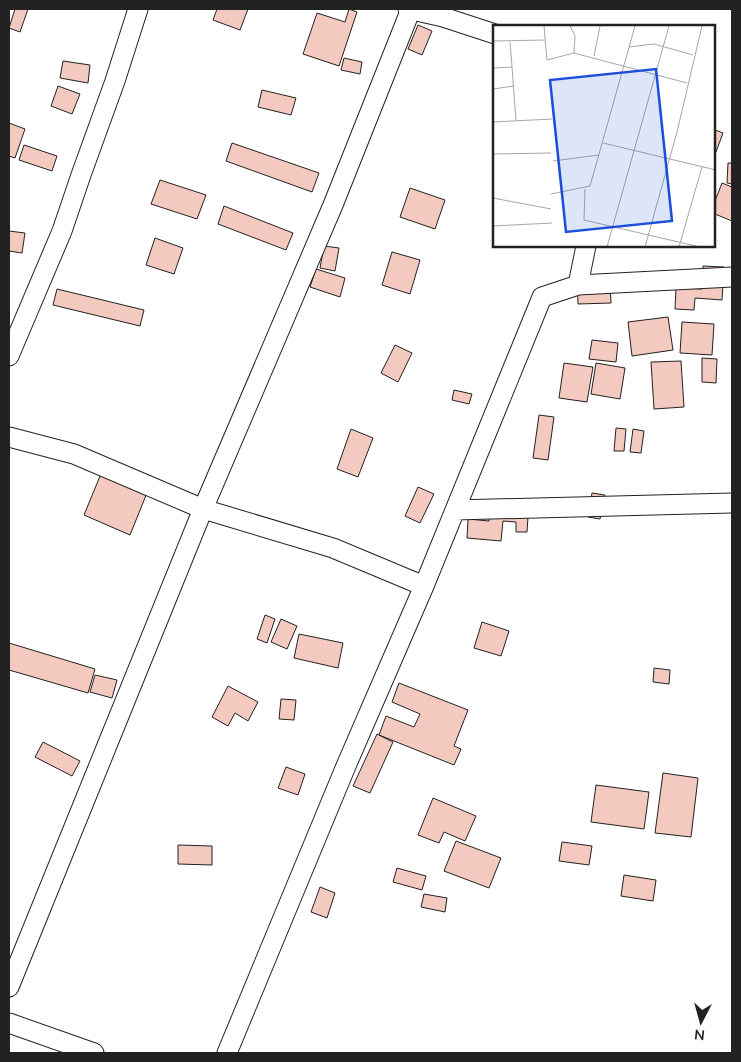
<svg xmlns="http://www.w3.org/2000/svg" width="741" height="1062" viewBox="0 0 741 1062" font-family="'Nunito Sans',sans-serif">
<rect width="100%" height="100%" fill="#fff"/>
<path fill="#f3c9c0" stroke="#222" d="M15 9H28L20 32 9 28Z
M217 9H248L240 30 213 20Z
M349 9 357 12 339 66 303 54 317 13 345 22Z
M418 25 432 31 422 55 408 49Z
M344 58 362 62 360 74 341 70Z
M63 61 90 65 88 83 60 78Z
M58 86 80 94 72 114 51 106Z
M262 90 296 98 291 115 258 107Z
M9 123 25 129 15 158 9 156Z
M715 130 723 133 716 152H715Z
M232 143 319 173 312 192 226 161Z
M24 145 57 156 52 171 19 160Z
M728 163H732V184L727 183Z
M160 180 206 195 197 219 151 204Z
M722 183 732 187V221L715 214V201Z
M410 188 445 200 435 229 400 217Z
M224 206 293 233 286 250 218 224Z
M9 231 25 233 22 253 9 251Z
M155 238 183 248 174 274 146 265Z
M324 246 339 248 335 271 320 268Z
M392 252 420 260 410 294 382 285Z
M703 266 724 267 722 300 695 298 694 310 675 309 676 288 702 289Z
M316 269 345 278 340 297 310 287Z
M610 279 611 303 578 304 577 280Z
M57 289 144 310 140 326 53 305Z
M668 317 673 350 632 356 628 322Z
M682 322 714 324 712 355 680 353Z
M592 340 618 343 616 362 589 359Z
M395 345 412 353 398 382 381 373Z
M702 358 717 359 716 383 702 382Z
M681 361 684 407 654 409 651 362Z
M564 363 593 367 587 402 559 398Z
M596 363 625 368 620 399 591 394Z
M454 390 472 394 469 404 452 400Z
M539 415 554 417 548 460 533 458Z
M616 428 626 429 624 451H614Z
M351 429 373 438 358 477 337 469Z
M633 429 644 431 641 453 630 452Z
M107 459 153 478 130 535 84 515Z
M418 487 434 494 420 523 405 516Z
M592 493 605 495 600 519 588 517Z
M490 500 529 502 527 532H516V522L503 521 501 541 467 538 468 519 489 521Z
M265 615 275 619 267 643 257 639Z
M281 619 297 626 287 649 271 642Z
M482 622 509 631 501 656 474 648Z
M299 634 343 643 338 668 294 658Z
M9 643 95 669 88 693 9 670Z
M654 668 670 670 669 684 653 682Z
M95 675 117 680 112 698 90 692Z
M399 683 468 710 454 746 461 749 454 765 379 735 386 716 414 727 420 714 392 702Z
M228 686 258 702 248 721 235 713 228 726 212 717Z
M281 699 296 700 294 720 279 719Z
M377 734 393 742 370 793 353 786Z
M43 742 80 761 72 776 35 757Z
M286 767 305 774 298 795 278 788Z
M663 773 698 778 691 837 655 833Z
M596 785 649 792 644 829 591 822Z
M433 798 476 816 465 841 444 832 439 843 418 835Z
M456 841 501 858 489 888 444 871Z
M562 842 592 846 589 865 559 861Z
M178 845 212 846V865L178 864Z
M397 868 426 876 422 890 393 882Z
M624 875 656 880 653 901 621 896Z
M320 887 335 893 327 918 311 912Z
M424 894 447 898 445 912 421 907Z"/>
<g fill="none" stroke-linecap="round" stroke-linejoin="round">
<g stroke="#222" stroke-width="21">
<path id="street" d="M408 9 443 17 495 34
M578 285 586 246
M9 356 62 231 81 175 115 81 138 9
M9 437 74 454 203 509 333 548 424 586
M455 510 732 503
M9 987 203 509 333 205 411 9
M9 1023 94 1053
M227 1053 346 766 424 586 542 297 578 285 732 277"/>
</g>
<use href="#street" stroke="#fff" stroke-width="19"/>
</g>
<g transform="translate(493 25)">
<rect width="222" height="222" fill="#fff"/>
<path fill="none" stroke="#a7a7a7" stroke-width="1" d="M51 1 54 35 81 28 194 58M77 1 82 11 81 28M0 16 52 15M17 17 19 42M136 22 161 19 200 30M101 31 107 1M0 43 19 42 23 96M0 64 21 61M0 97 59 94M110 118 223 145M0 129 58 128M60 136 106 130M92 164 91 195 207 222M58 169 97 161 142 1M0 173 58 184M0 201 59 198M114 222 176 1M152 222 184 107 209 1M186 222 209 142"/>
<path fill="#1d4ed8" fill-opacity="0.15" stroke="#1d4ed8" stroke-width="2.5" d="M163 44 179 196 73 207 57 55Z"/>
<rect width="222" height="222" fill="none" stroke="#222" stroke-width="2.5"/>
</g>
<rect width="741" height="1062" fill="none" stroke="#222222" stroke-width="20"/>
<g transform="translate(701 1022) rotate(186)" stroke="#ffffff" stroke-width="4" paint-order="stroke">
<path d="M0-4L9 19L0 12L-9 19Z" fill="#222222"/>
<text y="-8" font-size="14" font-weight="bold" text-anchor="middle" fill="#222222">N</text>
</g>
</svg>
